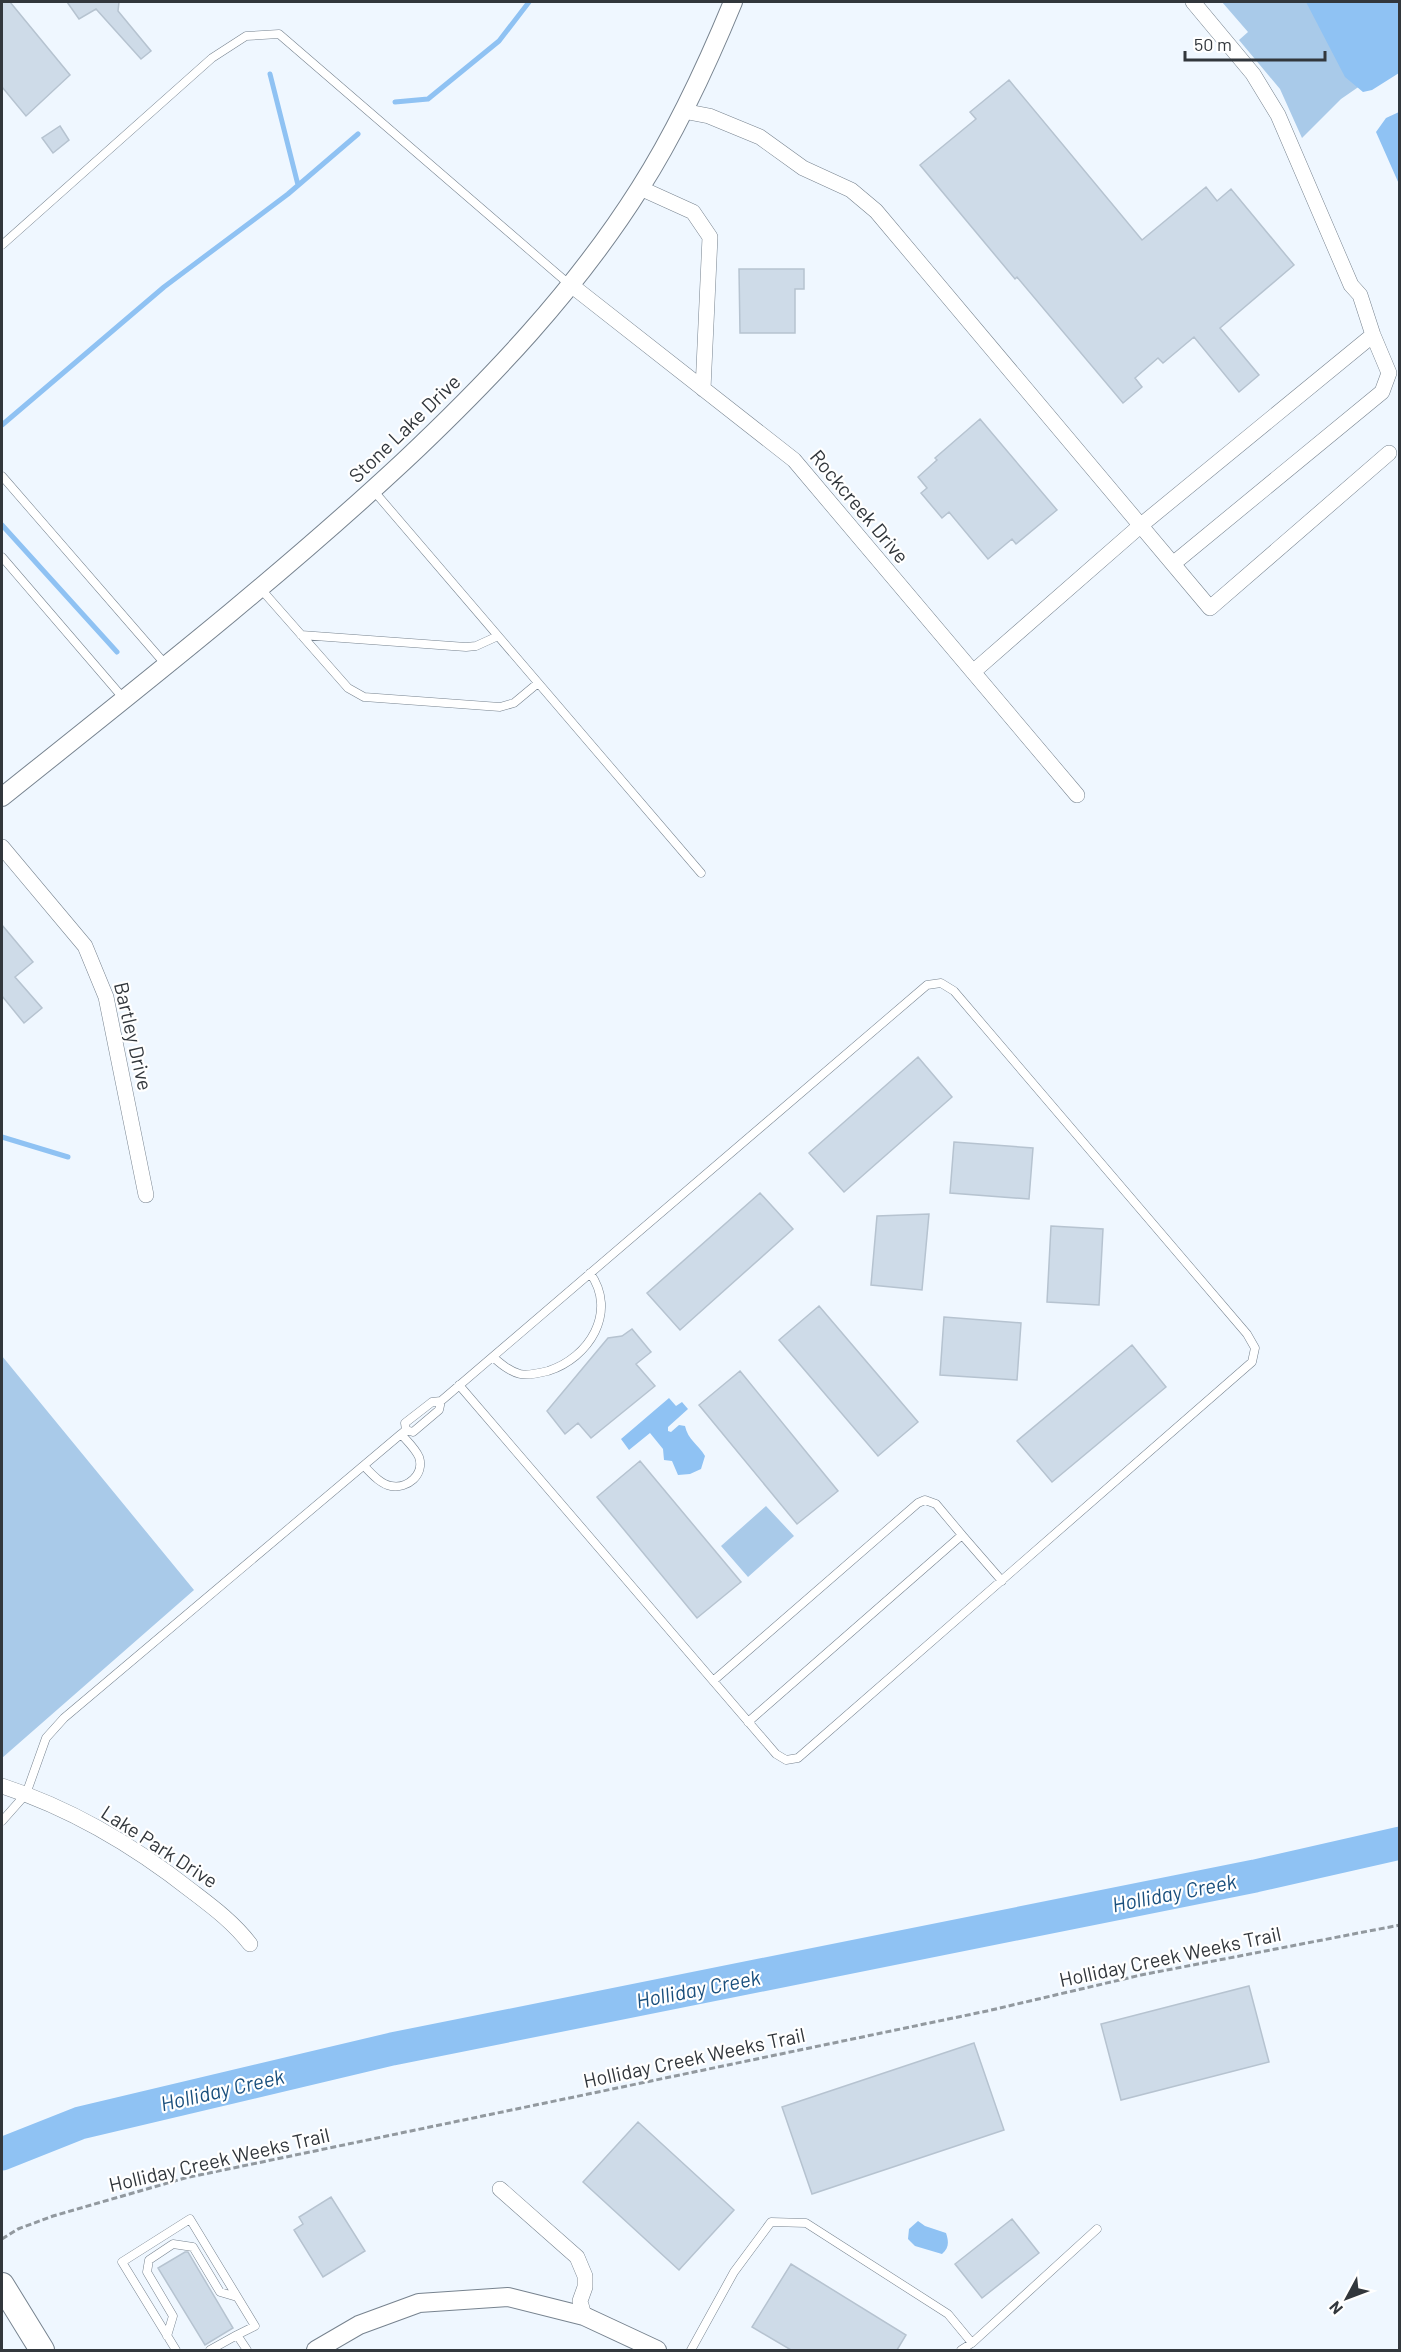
<svg xmlns="http://www.w3.org/2000/svg" width="1401" height="2352" viewBox="0 0 1401 2352" font-family="Barlow,sans-serif">
<rect width="100%" height="100%" fill="#eff7ff"/>
<path fill="#a9cae9" d="M1222 2H1399V59L1341 99 1302 138 1280 89 1239 40 1248 32Z
M2 1356 194 1590 2 1758Z
M766 1506 794 1536 748 1577 721 1546Z"/>
<path fill="#8fc2f3" d="M1306 2H1398L1400 5 1399 73 1372 90 1363 92 1345 77Z
M1399 112V184L1376 132 1386 118Z
M669 1398 676 1406 682 1402 688 1409 668 1427V1431L671 1432 679 1425 685 1426C688 1440 698 1444 705 1456L701 1469 690 1474 678 1475 672 1461 664 1460 663 1449 650 1433 629 1450 621 1439Z
M918 2221 925 2226 946 2233C949 2242 949 2248 942 2254L915 2246 908 2239 909 2229Z"/>
<g fill="none" stroke-linecap="round" stroke-linejoin="round">
<path stroke="#8fc2f3" stroke-width="5" d="M270 74 298 185
M395 102 428 99 499 41 529 2
M2 425 164 287 288 194 358 134
M2 525 117 652
M2 1137 68 1157"/>
<path stroke="#8fc2f3" stroke-width="33" d="M2 2154 80 2123 392 2049 1255 1876 1400 1843"/>
</g>
<path fill="#cedbe8" stroke="#b6c3d0" stroke-width="1.5" d="M2 2H10L70 75 26 116 2 87Z
M67 2H119L118 11 151 51 141 59 96 9 79 19Z
M1009 80 1142 240 1206 187 1217 201 1231 189 1294 265 1220 328 1259 375 1239 392 1194 337 1163 363 1158 358 1135 378 1142 387 1123 403 1017 277 1015 279 920 165 976 119 970 112Z
M60 126 69 140 53 153 42 138Z
M739 269H804V289H795V333H740Z
M980 419 1057 510 1016 544 1012 539 988 559 949 512 942 518 921 493 927 488 918 477 937 460 935 458Z
M2 925 33 962 15 977 42 1008 24 1023 2 996Z
M918 1057 952 1097 844 1192 809 1153Z
M954 1142 1033 1148 1029 1199 950 1193Z
M760 1193 793 1229 680 1330 647 1293Z
M929 1214 922 1290 871 1285 877 1216Z
M1051 1226 1103 1229 1099 1305 1047 1302Z
M819 1306 918 1422 878 1456 779 1340Z
M944 1317 1021 1323 1017 1380 940 1375Z
M632 1329 651 1352 636 1364 655 1386 591 1438 578 1423 565 1434 547 1411 608 1338 622 1336Z
M1132 1345 1166 1387 1052 1482 1017 1441Z
M740 1371 838 1491 797 1524 699 1405Z
M640 1461 741 1582 697 1618 597 1497Z
M1249 1986 1269 2062 1121 2100 1101 2024Z
M974 2043 1004 2130 812 2194 782 2107Z
M638 2122 734 2210 679 2270 583 2182Z
M331 2197 365 2251 323 2277 294 2230 303 2224 299 2217Z
M1012 2219 1039 2253 982 2298 955 2264Z
M185 2252H188L233 2328 205 2345 158 2268Z
M791 2264 906 2335 897 2350H791L752 2327Z"/>
<g fill="none" stroke-linecap="round" stroke-linejoin="round">
<g stroke="#77838f" stroke-width="9">
<path id="service" d="M2 245 212 58 246 36 279 34 570 285
M2 476 166 665
M373 490 701 873
M2 557 124 699
M260 588 348 688 364 697 500 707 514 703 538 683
M301 635 466 647 476 646 498 636
M493 1357C501 1364 509 1371 520 1374 528 1376 540 1373 548 1371 589 1358 618 1312 590 1273
M406 1430 413 1432 439 1410 441 1401
M364 1466C371 1473 380 1484 391 1486 407 1489 425 1475 419 1457 415 1448 407 1441 401 1434
M713 1681 918 1503 925 1500 936 1504 962 1535
M748 1722 962 1535 1002 1581
M2 1821 26 1794 46 1738 64 1718 401 1434 406 1430 405 1423 432 1402 441 1401 927 985 941 983 954 991 1247 1334 1255 1348 1252 1362 798 1758 786 1760 776 1754 459 1385
M167 2336 173 2316 147 2272 149 2260 173 2244 193 2247 220 2292 237 2297
M972 2343 1097 2229
M176 2350 122 2262 190 2219 255 2326 237 2335 247 2350
M210 2350 237 2335
M691 2350 734 2272 771 2222 806 2223 948 2314 972 2343 961 2350"/>
</g>
<g stroke="#77838f" stroke-width="16">
<path id="minor" d="M683 111 709 116 760 137 803 168 851 190 876 211 1210 608 1389 453
M640 188 693 212 710 237 703 389
M571 285 794 460 1077 795
M1174 563 1382 392 1389 373 1373 335 1360 295 1351 285 1278 115 1253 74 1193 2
M973 672 1140 526 1373 335
M2 847 85 946 106 997 146 1195
M2 1786C70 1808 136 1847 193 1892 214 1908 234 1923 250 1944
M500 2189 577 2257 585 2276V2287L580 2301 584 2316"/>
</g>
<g stroke="#77838f" stroke-width="20">
<path id="tertiary" d="M2 797C138 688 275 581 403 462 491 379 575 291 640 188 677 130 707 65 733 2
M316 2350 359 2325 419 2303 508 2297 584 2316 657 2350"/>
</g>
<g stroke="#77838f" stroke-width="26">
<path id="primary" d="M2 2285 42 2350"/>
</g>
<path stroke="#92999f" stroke-width="3" stroke-dasharray="6 3" stroke-linecap="butt" d="M2 2239 18 2229 53 2216 185 2178 987 2011 1141 1975 1400 1925"/>
<use href="#service" stroke="#fff" stroke-width="8"/>
<use href="#minor" stroke="#fff" stroke-width="15"/>
<use href="#tertiary" stroke="#fff" stroke-width="18"/>
<use href="#primary" stroke="#fff" stroke-width="24"/>
</g>
<g text-anchor="middle" dominant-baseline="central" stroke-width="4.5" stroke-linejoin="round" paint-order="stroke">
<g font-size="20" fill="#32373c" stroke="#fff">
<text transform="translate(404 428) rotate(-44)">Stone Lake Drive</text>
<text transform="translate(860 506) rotate(50)">Rockcreek Drive</text>
<text transform="translate(134 1036) rotate(77)">Bartley Drive</text>
<text transform="translate(160 1846) rotate(33)">Lake Park Drive</text>
<text transform="translate(1170 1956) rotate(-12)">Holliday Creek Weeks Trail</text>
<text transform="translate(694 2057) rotate(-12)">Holliday Creek Weeks Trail</text>
<text transform="translate(219 2159) rotate(-13)">Holliday Creek Weeks Trail</text>
</g>
<g font-size="21" font-style="italic" fill="#194f7d" stroke="#fff">
<text transform="translate(1174 1892) rotate(-11)">Holliday Creek</text>
<text transform="translate(698 1988) rotate(-11)">Holliday Creek</text>
<text transform="translate(222 2089) rotate(-13)">Holliday Creek</text>
</g>
</g>
<rect width="1401" height="2352" fill="none" stroke="#32373c" stroke-width="6"/>
<g transform="translate(1347 2298) rotate(229)" stroke="#ffffff" stroke-width="4.5" paint-order="stroke">
<path d="M0-4.5L10 22L0 15L-10 22Z" fill="#32373c"/>
<text y="-9" font-size="16" font-weight="bold" text-anchor="middle" fill="#32373c">N</text>
</g>
<path d="M1185 51v9h140v-9" fill="none" stroke="#32373c" stroke-width="3"/>
<text x="1194" y="51" font-size="18" fill="#32373c" stroke="#ffffff" stroke-width="4.5" paint-order="stroke">50 m</text>
</svg>
